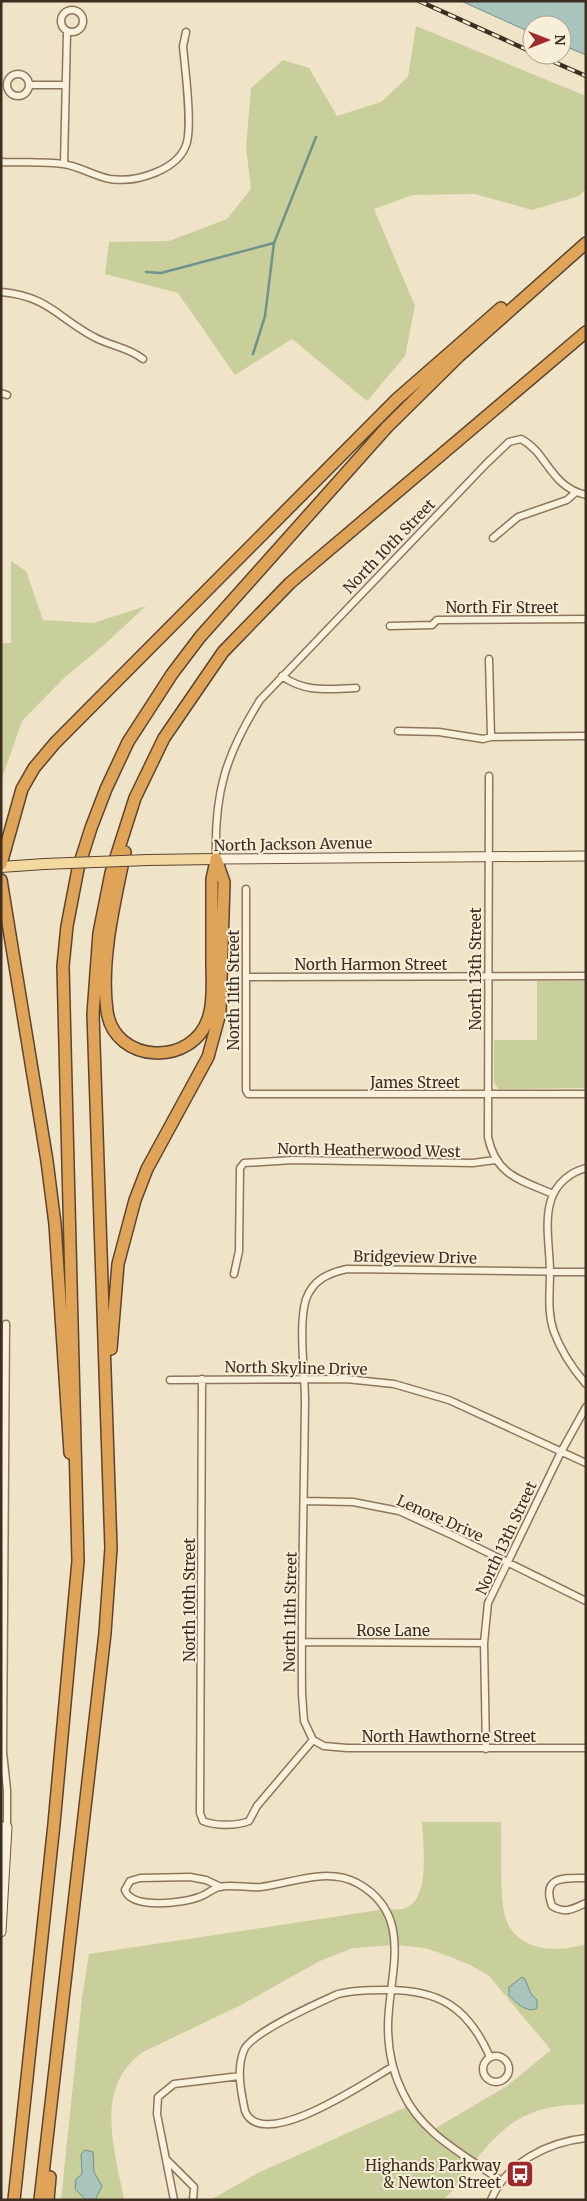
<svg xmlns="http://www.w3.org/2000/svg" width="587" height="2201" viewBox="0 0 587 2201" font-family="Merriweather,serif">
<rect width="100%" height="100%" fill="#f0e4c8"/>
<path fill="#c9cf9b" d="M416 26 586 96V189L579 196 532 210 475 194 413 195 374 209 415 306 405 356 367 401 292 339 235 375 178 293 105 274 109 242 169 241 227 219 251 189 246 147 251 88 283 60 309 68 337 116 381 102 408 77Z
M11 561 26 571 43 620 93 623 146 606 104 645 64 678 22 721 1 781V643H11Z
M537 981H586V1088L499 1089 494 1083V1040H537Z
M422 1822H501C502 1846 499 1899 506 1919 517 1952 559 1953 586 1944V2104C572 2105 557 2105 544 2109 494 2122 476 2165 444 2200H210L260 2172 406 2107 429 2132 507 2086 551 2050 489 1976 470 1965 448 1956 425 1948 395 1945 353 1948 320 1961 241 2005 143 2052C93 2088 115 2149 124 2200H61L82 1998 89 1954 386 1909C393 1909 401 1911 408 1907 430 1896 423 1843 422 1822Z"/>
<path fill="#a9c4bc" stroke="#6f938a" d="M461 1H586V55L562 45V25H532V33Z
M522 1977 525 1979 531 1994 537 2000V2008C529 2014 515 2003 509 1995V1987Z
M85 2150 93 2152 94 2172 102 2186 95 2200H86L75 2189 76 2179 82 2174 81 2154Z"/>
<g fill="none" stroke-linecap="round" stroke-linejoin="round">
<path stroke="#6f938a" stroke-width="2.5" d="M146 272 161 273 274 243
M253 354 265 316 274 243 316 137"/>
<g stroke="#8d765c" stroke-width="9">
<path id="street" d="M61 21a11 11 0 1 1 22 0a11 11 0 1 1-22 0Z
M7 85a11 11 0 1 1 22 0a11 11 0 1 1-22 0Z
M30 85H65
M1 162C21 163 43 161 63 164 79 166 94 176 110 179 136 183 180 170 187 142 192 121 185 69 183 46L186 32
M64 164 67 32
M1 292C48 296 58 318 94 337 110 346 128 347 143 359
M1 393 7 395
M493 538 518 517 567 500 576 492
M390 626 432 625 437 620 586 619
M489 659 491 737
M282 676C305 693 329 689 356 688
M398 731 439 732 483 739 491 737 586 736
M489 776 488 1137C496 1176 521 1180 553 1194
M216 859C214 794 225 756 260 700L486 464 509 442 521 439C548 453 549 486 586 495
M246 889V1090L248 1094H586
M246 977 586 976
M586 1168C570 1172 556 1184 551 1200 544 1222 550 1249 550 1272 550 1293 547 1312 554 1332 561 1351 573 1369 586 1384
M234 1274 239 1251 240 1168 244 1163 293 1160 473 1163 495 1160
M6 1324 3 1752 7 1790V1827
M202 1379 200 1813 203 1821C214 1826 238 1826 249 1821L257 1806 313 1740 304 1721 302 1694C301 1597 304 1499 305 1401 305 1373 298 1325 306 1299 313 1280 328 1273 347 1269L586 1272
M170 1380 346 1379 394 1384 449 1400 586 1463
M304 1501 353 1502 399 1511 454 1536 586 1601
M302 1642 484 1643
M313 1740 324 1746 347 1748H586
M486 1749 484 1643 488 1603 561 1452 586 1407
M586 1878C564 1878 541 1876 552 1906 565 1914 573 1909 586 1903
M221 1887 206 1880 190 1877 140 1878 130 1881 125 1890C132 1910 183 1903 199 1897 206 1895 212 1889 219 1887 232 1884 247 1888 261 1887 292 1883 327 1867 357 1883 416 1915 388 1975 388 2027 388 2050 393 2073 403 2093 422 2134 465 2155 500 2180
M483 2069a13 13 0 1 1 26 0a13 13 0 1 1-26 0Z
M392 2067C369 2080 262 2154 245 2111 241 2092 236 2069 244 2050 252 2032 318 2003 338 1994 354 1990 369 1990 384 1990 439 1989 468 2007 490 2057
M168 2161 194 2187 193 2200
M174 2200 157 2114 158 2097 174 2084 240 2076
M491 2200C506 2163 548 2142 586 2138"/>
</g>
<g stroke="#6f573f" stroke-width="11">
<path id="secondary" d="M216 859 586 856
M1 1827H7L1 1932"/>
</g>
<g stroke="#5b4430" stroke-width="12">
<path id="primary" d="M148 860 216 859
M1 867 44 864"/>
</g>
<g stroke="#5b4430" stroke-width="14">
<path id="highway" d="M125 852C115 900 100 961 107 1011 114 1064 194 1068 209 1016 214 999 212 980 212 963 212 935 212 907 212 879L216 861
M1 864 22 789 34 768 55 743 397 399 501 308
M1 880 47 1161 55 1224 70 1453
M111 1349 118 1264 135 1200 147 1169 208 1057 220 1013 224 882 216 859
M14 2200 54 1824 78 1561 63 966 67 926 78 869 91 828 106 789 128 742 172 674 200 637 387 427 459 356 586 243
M40 2200 105 1633 111 1548 93 1014 99 933 111 873 135 798 164 738 223 652 290 583 586 332
M48 2200 50 2177"/>
</g>
<use href="#street" stroke="#faf1dc" stroke-width="6"/>
<use href="#secondary" stroke="#faf1dc" stroke-width="9"/>
<use href="#primary" stroke="#f3d9a0" stroke-width="10"/>
<use href="#highway" stroke="#e0a458" stroke-width="11"/>
<g stroke="#3d2e20" stroke-width="4.5">
<path id="rail" d="M419 1 532 52
M538 55 586 76"/>
</g>
<use href="#rail" stroke="#f7eed8" stroke-width="2.5" stroke-dasharray="8" stroke-linecap="butt"/>
<g stroke="#5b4430" stroke-width="12" stroke-linecap="butt">
<path id="primary-bridge" d="M44 864 148 860"/>
</g>
<use href="#primary-bridge" stroke="#f3d9a0" stroke-width="10"/>
</g>
<defs>
<g id="bus-square" transform="scale(1.4375)"><rect x="-9" y="-9" width="18" height="18" rx="4" fill="#9e2a2b" stroke="#f7eed8"/><path d="M-5-6H5V4H4V6H2V4H-2V6H-4V4H-5ZM-3.5-4V0h7V-4ZM-3.5 1.2v1.5H-2V1.2ZM2 1.2v1.5H3.5V1.2Z" fill="#fff"/></g>
</defs>
<g fill-rule="evenodd">
<use href="#bus-square" x="520" y="2174"/>
</g>
<g text-anchor="middle" dominant-baseline="central" stroke-width="4" stroke-linejoin="round" paint-order="stroke">
<g font-size="15" fill="#3d2e20" stroke="#f7eed8">
<text transform="translate(389 546) rotate(-46)">North 10th Street</text>
<text x="502" y="607">North Fir Street</text>
<text transform="translate(293 844) rotate(-1)">North Jackson Avenue</text>
<text x="371" y="964">North Harmon Street</text>
<text transform="translate(475 969) rotate(-90)">North 13th Street</text>
<text transform="translate(233 990) rotate(-90)">North 11th Street</text>
<text x="415" y="1082">James Street</text>
<text transform="translate(369 1150) rotate(1)">North Heatherwood West</text>
<text transform="translate(415 1257) rotate(1)">Bridgeview Drive</text>
<text transform="translate(296 1368) rotate(1)">North Skyline Drive</text>
<text transform="translate(440 1518) rotate(24)">Lenore Drive</text>
<text transform="translate(506 1538) rotate(-65)">North 13th Street</text>
<text transform="translate(189 1600) rotate(-90)">North 10th Street</text>
<text transform="translate(290 1612) rotate(-89)">North 11th Street</text>
<text x="393" y="1630">Rose Lane</text>
<text x="449" y="1736">North Hawthorne Street</text>
</g>
<g font-size="15" fill="#3d2e20" stroke="#f7eed8" text-anchor="end">
<text x="501" y="2165">Highands Parkway<tspan x="501" dy="17">&amp; Newton Street</tspan></text>
</g>
</g>
<rect width="587" height="2201" fill="none" stroke="#3d2e20" stroke-width="5"/>
<g transform="translate(547 40) rotate(90)"><circle r="24" fill="#f7eed8" stroke="#ada18e"/>
<path d="M0-4L9 19L0 12L-9 19Z" fill="#9e2a2b"/>
<text y="-8" font-size="14" font-weight="bold" text-anchor="middle" fill="#3d2e20">N</text>
</g>
</svg>
